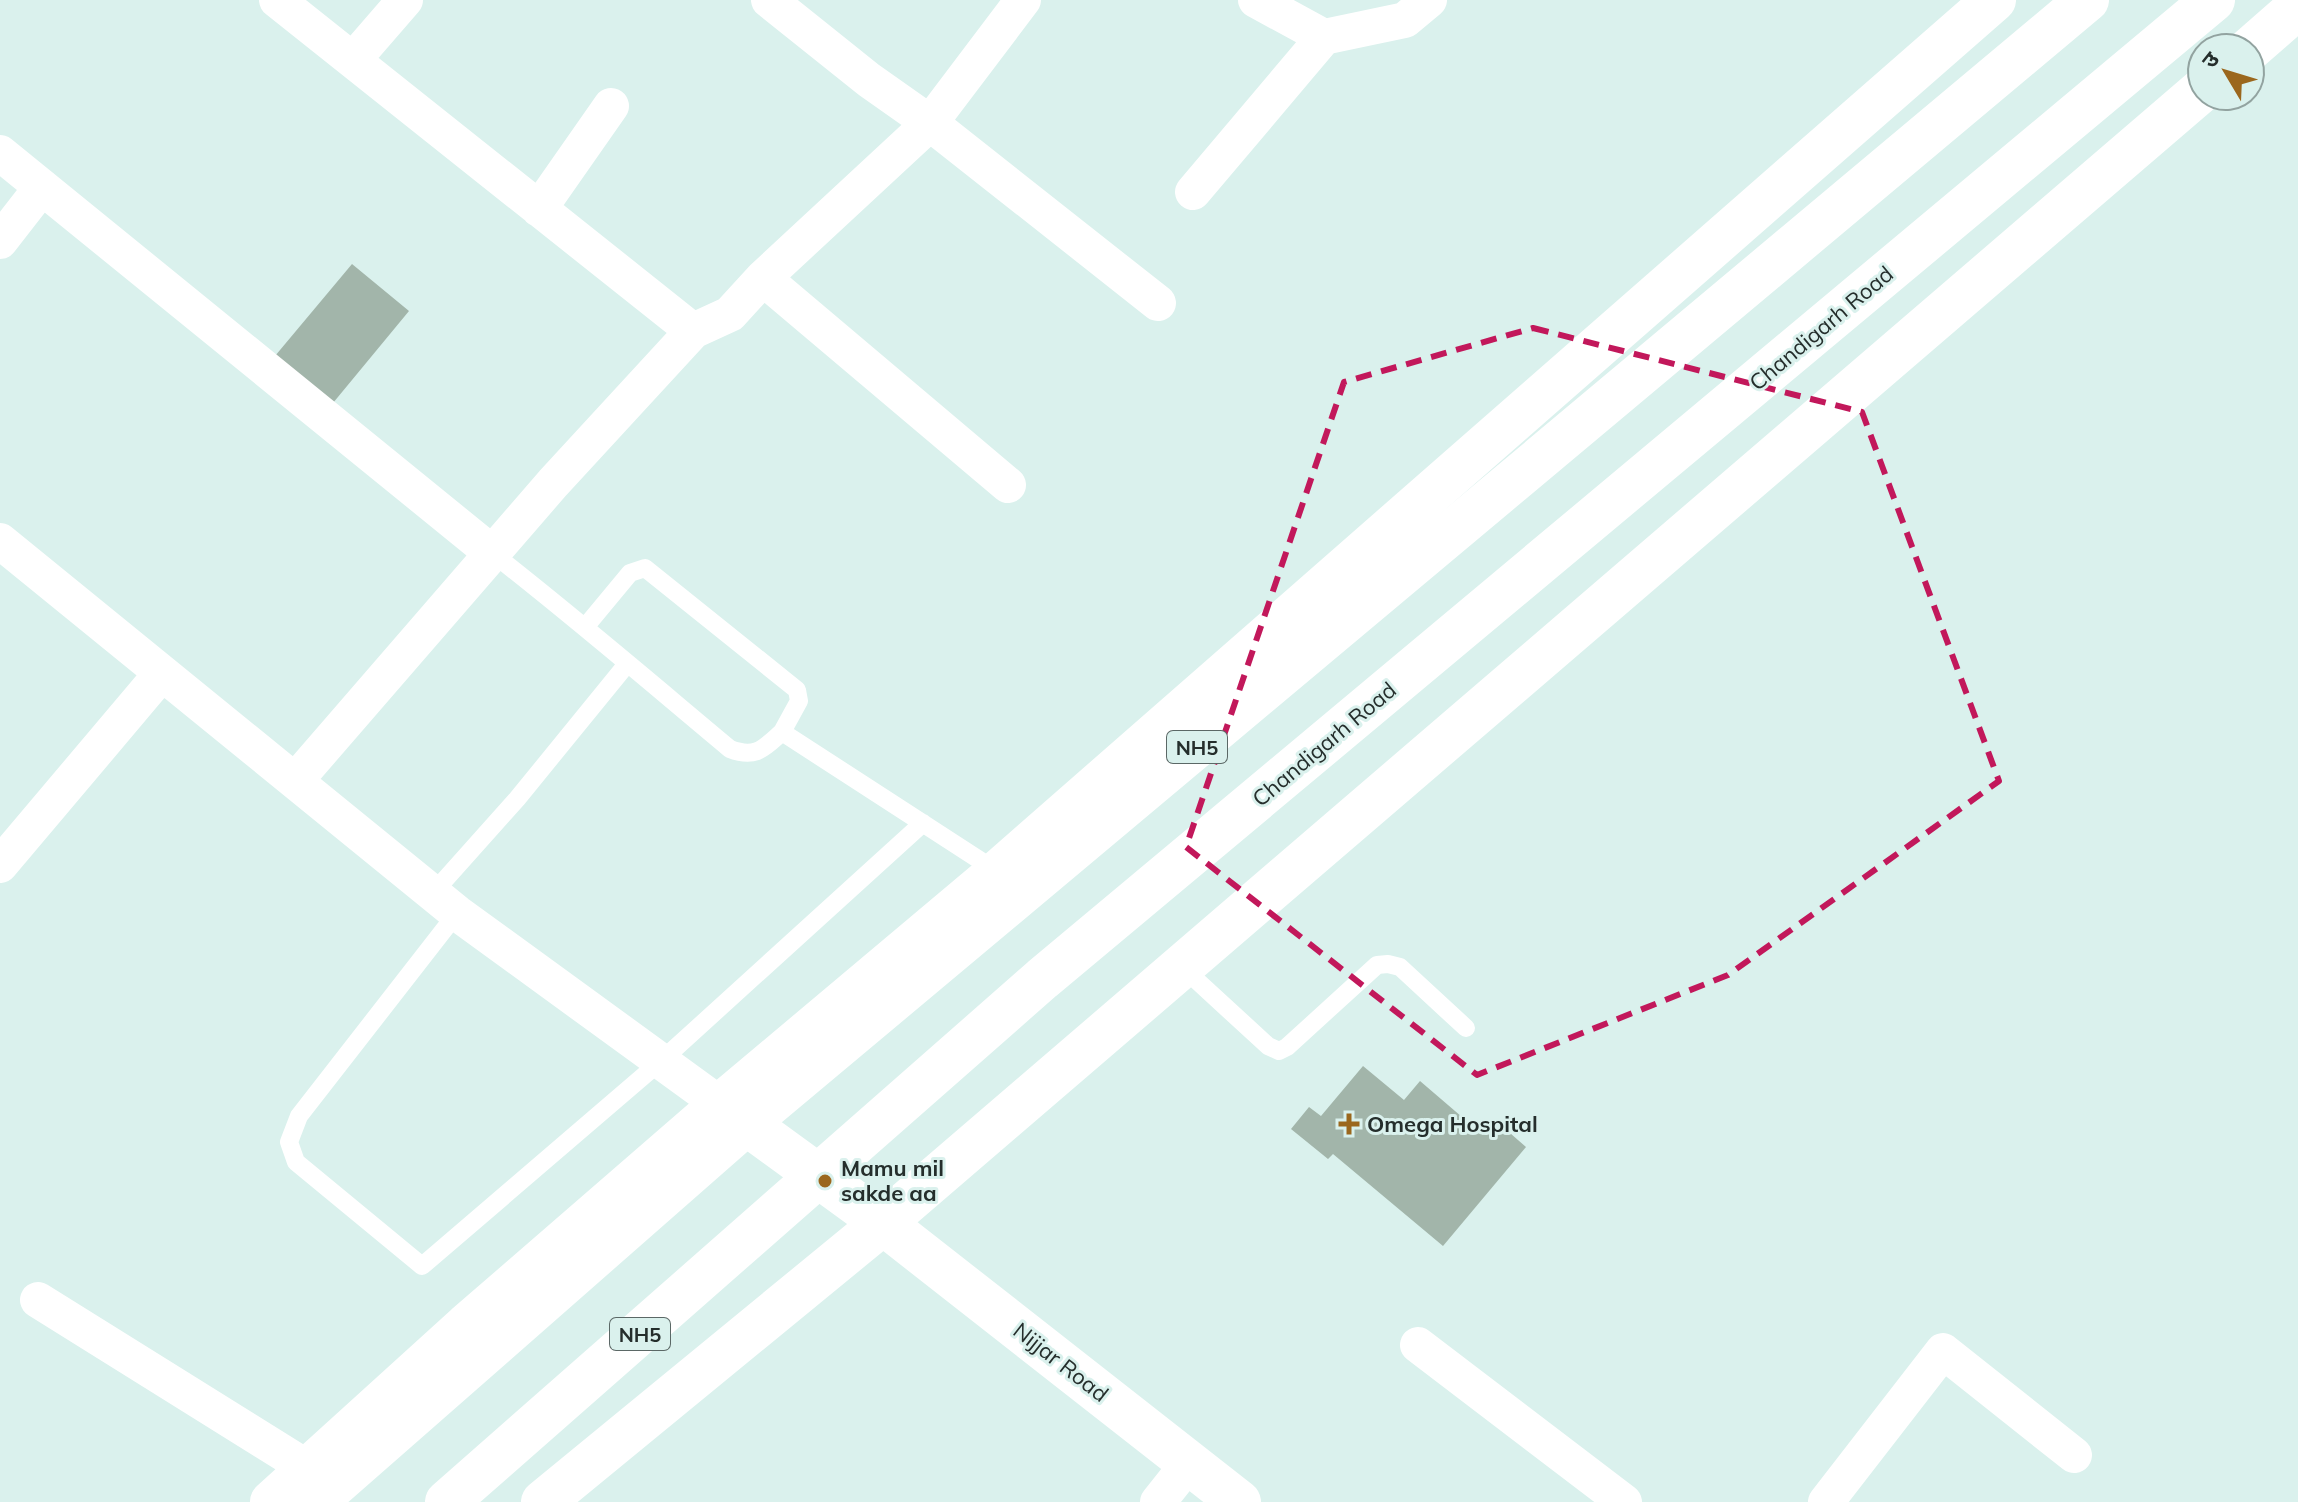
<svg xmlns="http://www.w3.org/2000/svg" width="2298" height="1502" viewBox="0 0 2298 1502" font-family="Mulish,'Noto Sans Devanagari',sans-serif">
<rect width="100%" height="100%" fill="#daf1ed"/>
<path fill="#a2b5aa" d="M352 264 409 311 333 403 275 356Z
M1363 1066 1404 1100 1420 1081 1483 1135 1495 1120 1526 1147 1443 1246 1333 1154 1328 1159 1291 1129 1309 1107 1321 1116Z"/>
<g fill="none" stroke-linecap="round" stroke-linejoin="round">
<path stroke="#fff" stroke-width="18" d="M492 553C573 616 651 683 730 749 756 759 764 748 782 732L998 872
M586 626 630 573 645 568 797 690 799 701 782 732
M433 893 517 799 627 664
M457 913 299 1116 289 1142 296 1162 422 1266 661 1061 923 823
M1181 966 1268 1046 1279 1051 1287 1047 1377 965 1388 964 1400 967 1466 1028"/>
<path stroke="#fff" stroke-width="36" d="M277 0 693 331 553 483 295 781
M769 0 869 80 930 123 1158 303
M1256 0 1324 37 1405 20 1429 0
M353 60 405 0
M0 153 492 553
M1193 192 1324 37
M539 209 611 106
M0 241 42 187
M763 278 1008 485
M693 331 730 314 763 278 930 123 1023 0
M0 541 457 913 721 1105
M0 865 162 673
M38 1300 309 1469
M1418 1345 1624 1502
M1158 1502 1189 1463
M1826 1502 1943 1351 2074 1455"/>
<path stroke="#fff" stroke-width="44" d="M721 1105 883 1223 1239 1502"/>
<path stroke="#fff" stroke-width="44" d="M2250 49 2298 7
M272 1502 466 1326 721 1105 998 872 1994 0
M543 1502 883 1223 2202 90"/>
<path stroke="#fff" stroke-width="44" d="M315 1502 748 1122 2087 0
M447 1502 1042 979 2213 0"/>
</g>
<path fill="none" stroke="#c2185b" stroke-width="6" stroke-dasharray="16 10" stroke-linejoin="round" d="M1533 328 1862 412 1999 781 1728 975 1477 1075 1186 847 1344 382Z"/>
<g fill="#9b671d" stroke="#daf1ed" stroke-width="3">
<path d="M1345 1112h8v8h8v8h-8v8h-8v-8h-8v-8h8z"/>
<circle cx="825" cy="1181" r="8"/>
</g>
<g text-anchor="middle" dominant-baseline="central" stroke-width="6" stroke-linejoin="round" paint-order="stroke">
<g fill="#daf1ed" stroke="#5b6866" stroke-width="2">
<rect x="1167" y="731" width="60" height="32" rx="6"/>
<rect x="610" y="1318" width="60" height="32" rx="6"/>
</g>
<g font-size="20" font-weight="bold" fill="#252e2c">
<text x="1197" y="747">NH5</text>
<text x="640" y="1334">NH5</text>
</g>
<g font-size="22" fill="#252e2c" stroke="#daf1ed">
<text transform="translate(1821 328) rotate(-40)">Chandigarh Road</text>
<text transform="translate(1324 744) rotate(-40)">Chandigarh Road</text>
<text transform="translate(1061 1362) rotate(38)">Nijjar Road</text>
</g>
<g font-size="22" font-weight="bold" fill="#252e2c" stroke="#daf1ed" text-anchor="start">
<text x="1367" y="1124">Omega Hospital</text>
<text x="841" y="1168">Mamu mil<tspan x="841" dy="25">sakde aa</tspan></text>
</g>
</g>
<g transform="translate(2226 72) rotate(308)"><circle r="38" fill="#daf1ed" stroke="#92a3a0" stroke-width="2"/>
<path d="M0-6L14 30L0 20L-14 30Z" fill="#9b671d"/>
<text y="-12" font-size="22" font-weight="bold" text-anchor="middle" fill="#252e2c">उ</text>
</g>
</svg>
